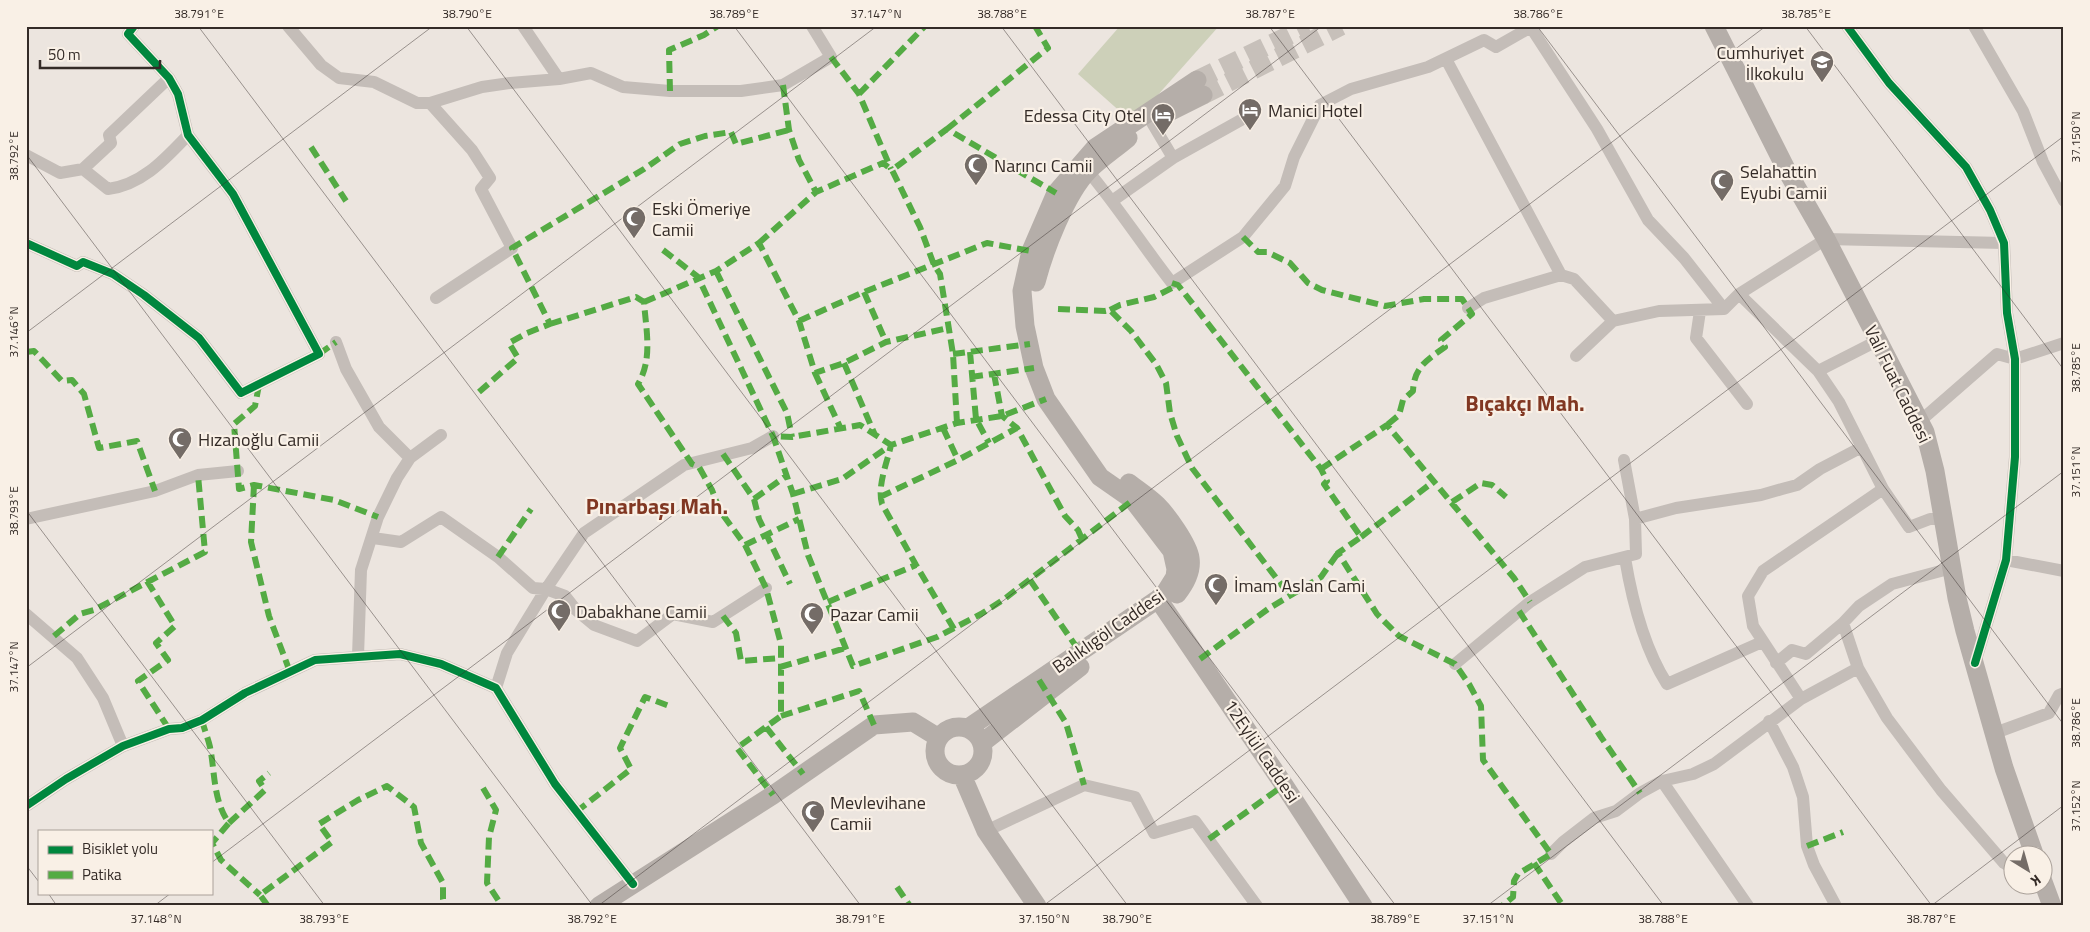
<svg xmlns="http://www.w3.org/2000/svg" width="2090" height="932" viewBox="0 0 2090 932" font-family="'Titillium Web',sans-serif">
<rect width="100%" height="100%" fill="#ece5df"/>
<path fill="#cdd0b9" d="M1120 26H1219L1133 123 1078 74Z"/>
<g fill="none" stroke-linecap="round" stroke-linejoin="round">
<path stroke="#c7c0ba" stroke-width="19" stroke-dasharray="19 9" stroke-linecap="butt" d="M1197 80 1308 26
M1203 95 1341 26"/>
<path stroke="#c4bdb8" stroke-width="12" d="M288 26 321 65 339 78 374 82 417 103H430L482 87 510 83 559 79 591 73 623 87 670 91H741L783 85 831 57 812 26
M523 26 559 79
M1530 26 1597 129 1648 220 1684 258 1724 309 1739 294 1826 239 2004 243
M1847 26 1889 83 1966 167 1990 210 2004 243 2007 313 2015 359V457L2006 560 1975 663
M1974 26 2023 111 2043 162 2064 201
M1446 59 1561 275 1574 279 1613 321 1659 311 1724 309
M430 103 472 150 490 178 481 189 512 248 436 298
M1151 121 1173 158 1241 120
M26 155 60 173 83 169 111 143 109 135 169 78
M83 169 108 189C142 185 165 159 188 135
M1088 171C1118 207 1143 246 1172 283L1243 237 1285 186 1294 157 1320 105 1351 89 1428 67 1484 40 1496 47 1531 27
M1112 201 1173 158
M26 243 77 266 83 262 113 274 144 295 199 338 241 393 319 354 233 194 188 135 178 94 169 78 128 34 134 26
M1739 294 1818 371 1839 402 1883 489 1909 527 1930 519H1944
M1468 308 1484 298 1561 275
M1700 311 1696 338 1747 404
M336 342 346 369 379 427 410 458
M1576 356 1613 321
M1818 371 1877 341
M1919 422 1997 354 2015 359 2064 343
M1624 460 1635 519
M26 519 155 491 198 475 238 471
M373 538 401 542 441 517 498 557 533 588 546 589 565 596 576 610 594 625 637 641 673 614 713 622 766 588
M1625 558C1632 600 1644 648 1667 684L1762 642
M2006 560 2064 571
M1952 568 1892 584 1859 606 1843 623 1858 668 1887 718 1941 790 2004 863 2012 868
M26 614 77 658 103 698 123 746
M358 656 361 570 378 517 397 478 410 458 441 435
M1776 663 1792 650 1806 654 1843 623
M1455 664 1530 602 1585 567 1636 554 1635 519 1676 508 1761 495 1782 489 1797 485 1820 469 1862 447
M496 688 507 653 546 589 584 533 684 465 752 448 773 436
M1801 699 1753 626 1748 596 1763 571 1883 489
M1769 721 1793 767 1803 797 1807 846 1814 865 1836 906
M1995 733 2049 713 2059 695 2064 693
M1662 781 1748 906
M26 806 66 779 123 746 169 729 182 728 202 720 245 693 315 660 400 654 441 664 496 688 555 784 633 884
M986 831 1084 785 1135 797 1154 833 1195 821 1257 906
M1551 854 1563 842 1594 818 1616 811 1640 793 1662 781 1693 774 1714 764 1801 699 1858 668"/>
<path stroke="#b5aea9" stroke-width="19" d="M1714 26 1786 169 1826 239 1925 432 1935 471 1957 598 1965 631 2004 768 2034 854
M1163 115 1203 95
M1036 282C1044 251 1066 193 1089 170 1100 159 1115 149 1128 138
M1129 483C1138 490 1149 497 1157 505 1167 515 1188 544 1190 558 1192 571 1185 584 1177 594
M1158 599 1284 785 1363 906
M935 751a24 24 0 1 1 48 0a24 24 0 1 1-48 0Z
M968 728 1158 599 1165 593 1175 577 1176 569 1172 551 1133 500 1100 477 1046 399 1034 368 1025 326 1022 291 1031 251 1056 193 1095 148 1197 80
M982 743 1080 667
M962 775 986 831 1037 906
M2042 879 2052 906
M599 906 773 795 874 725 913 722 939 738"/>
<path stroke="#54ab44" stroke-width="6" stroke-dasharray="12 6" stroke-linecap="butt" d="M831 57 859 94 891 169
M783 85 789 130 799 160 816 192
M670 91 669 50 704 35 718 26
M859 94 925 26
M947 129 1048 48 1035 26
M311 147 346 201
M1243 237 1258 252H1267L1290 263 1308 283 1322 290 1385 306 1424 299H1462L1472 314 1441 340 1445 347C1427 360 1414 367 1413 391L1403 400 1399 415 1387 425
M759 243 816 192 883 163 892 170
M663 250 698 277 773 436
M716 271 787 413 792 437
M1172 283 1178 285 1321 469 1327 481 1324 484 1361 537 1338 553 1377 614 1399 636 1455 664 1469 684 1481 706 1483 760 1551 854 1518 874 1514 881 1513 897 1502 906
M864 292 886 342
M644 302 716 271 759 243 799 321 815 373 844 363 886 342 948 328
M1058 309 1105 311 1110 310 1131 331 1156 364 1166 383 1170 413 1177 436 1192 468 1290 596
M1110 310 1120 305 1154 297 1178 285
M799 321 864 292 987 243 1031 251
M550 324 636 297 644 302C646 330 653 359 638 384L692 464 699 467 712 490 720 511 745 545 766 588 781 644V716L737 748 773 795
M26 352 34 351 62 381 72 380 84 394 99 448 137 441 155 491
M970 352 976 419 989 443
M319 354 336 342
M953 354 1030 344
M844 363 875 435
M815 373 841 429
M994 374 1002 416 1017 428
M971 377 1034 368
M259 385 255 406 234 424 239 489 254 485 334 500 378 517
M479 392 518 358 509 343 527 333 550 324 512 248 644 169 680 144 705 136 731 132 736 144 789 130
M957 423 953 354 940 274 934 265 920 227 892 170 947 129 1056 193
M943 428 958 460
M723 454 754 499 759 519 790 584
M1321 469 1387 425 1514 578 1530 602
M254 485 251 542 269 616 290 672
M793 494 842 479 891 445 860 425 792 437 773 436 793 494 808 555 853 666 937 637 981 614 1003 600 1133 500
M880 497 958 460 1017 428 1065 516 1078 530 1082 539
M754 499 786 476
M1452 502 1481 483 1492 485 1506 497
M1361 537 1433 482
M745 545 799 519
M498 557 531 509
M1030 580 1080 652
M147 581 175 626 156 643 168 660 138 681 169 729
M828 602 916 565
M1519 611 1601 737 1640 793
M723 616 736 633 741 661 781 658
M954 629 916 565 882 504C877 486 887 463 891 445L957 423 1002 416 1046 399
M54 636 80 614 94 610 205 552 198 475
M1200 659 1268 609 1321 577 1338 553
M780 667 846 648
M1039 680 1066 723 1084 785
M781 716 859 691 874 725
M202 720C204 729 208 738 210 747 215 772 213 801 229 823L212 843 221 860 260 895
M766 727 803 774
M483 788 496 810 489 837 487 883 502 906
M576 812 631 769 620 748 645 697 672 707
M229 823 265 790 259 781 269 773
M1209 839 1284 785
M1807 846 1843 832
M1534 863 1563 906
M897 887 910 906
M268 906 260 895 332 842 319 824 358 800 387 786 414 807 421 843 443 883V899L445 906"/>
<g stroke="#f9f0e6" stroke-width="11">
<path id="cycleway" d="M1847 26 1889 83 1966 167 1990 210 2004 243 2007 313 2015 359V457L2006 560 1975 663
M26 243 77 266 83 262 113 274 144 295 199 338 241 393 319 354 233 194 188 135 178 94 169 78 128 34 134 26
M26 806 66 779 123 746 169 729 182 728 202 720 245 693 315 660 400 654 441 664 496 688 555 784 633 884"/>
</g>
<use href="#cycleway" stroke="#00873e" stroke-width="8"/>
</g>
<path fill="none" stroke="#342b27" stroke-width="1" stroke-opacity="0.45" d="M198 26 861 906M466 26 1128 906M734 26 1396 906M1001 26 1664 906M1269 26 1932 906M1537 26 2064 725M1805 26 2064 370M26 154 593 906M26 333 433 26M26 510 325 906M26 668 877 26M211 863 1322 26M26 865 39 882M48 893 57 906M154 906 171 893M598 906 1766 26M1043 906 2064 136M1487 906 2064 471M1931 906 2064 805"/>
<defs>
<g id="school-pin" transform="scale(1.25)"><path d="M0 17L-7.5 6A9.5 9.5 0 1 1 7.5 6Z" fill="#746c67" stroke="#f9f0e6"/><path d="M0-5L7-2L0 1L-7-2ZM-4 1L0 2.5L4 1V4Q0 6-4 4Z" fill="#fff"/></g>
<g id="hotel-pin" transform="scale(1.25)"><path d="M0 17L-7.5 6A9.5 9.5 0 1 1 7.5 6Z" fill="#746c67" stroke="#f9f0e6"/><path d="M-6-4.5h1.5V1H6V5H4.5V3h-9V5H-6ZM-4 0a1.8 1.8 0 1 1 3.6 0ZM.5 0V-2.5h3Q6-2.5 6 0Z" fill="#fff"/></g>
<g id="mosque-pin" transform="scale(1.25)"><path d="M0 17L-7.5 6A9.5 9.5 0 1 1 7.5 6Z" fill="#746c67" stroke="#f9f0e6"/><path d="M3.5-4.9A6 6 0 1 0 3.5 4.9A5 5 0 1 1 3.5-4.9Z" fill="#fff"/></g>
</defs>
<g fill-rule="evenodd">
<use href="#school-pin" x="1822" y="62"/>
<use href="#hotel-pin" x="1250" y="110"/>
<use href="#hotel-pin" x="1163" y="115"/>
<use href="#mosque-pin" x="976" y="165"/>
<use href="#mosque-pin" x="1722" y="181"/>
<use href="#mosque-pin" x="634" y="218"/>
<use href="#mosque-pin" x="180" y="439"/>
<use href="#mosque-pin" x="1216" y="585"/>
<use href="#mosque-pin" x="559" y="611"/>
<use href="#mosque-pin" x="812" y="614"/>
<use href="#mosque-pin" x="813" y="812"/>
</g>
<g text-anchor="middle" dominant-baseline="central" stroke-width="4.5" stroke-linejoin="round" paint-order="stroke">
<g font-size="18" fill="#342b27" stroke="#f9f0e6" text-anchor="start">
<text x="1804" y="52" text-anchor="end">Cumhuriyet<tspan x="1804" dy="21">İlkokulu</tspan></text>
<text x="1268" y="110">Manici Hotel</text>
<text x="1146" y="115" text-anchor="end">Edessa City Otel</text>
<text x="994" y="165">Narıncı Camii</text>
<text x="1740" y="171">Selahattin<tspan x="1740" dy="21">Eyubi Camii</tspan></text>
<text x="652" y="208">Eski Ömeriye<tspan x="652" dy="21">Camii</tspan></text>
<text x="198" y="439">Hızanoğlu Camii</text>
<text x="1234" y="585">İmam Aslan Cami</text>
<text x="576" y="611">Dabakhane Camii</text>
<text x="830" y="614">Pazar Camii</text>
<text x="830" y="802">Mevlevihane<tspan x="830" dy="21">Camii</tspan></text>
</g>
<g font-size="18" fill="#342b27" stroke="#f9f0e6">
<text transform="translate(1898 384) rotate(64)">Vali Fuat Caddesi</text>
<text transform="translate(1108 631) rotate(-35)">Balıklıgöl Caddesi</text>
<text transform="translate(1262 751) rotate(56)">12Eylül Caddesi</text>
</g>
<g font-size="22" font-weight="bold" fill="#813722" stroke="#f9f0e6">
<text x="1525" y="403">Bıçakçı Mah.</text>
<text x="657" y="506">Pınarbaşı Mah.</text>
</g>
</g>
<rect width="2090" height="932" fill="none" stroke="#f9f0e6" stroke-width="55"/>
<rect x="38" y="830" width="175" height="65" fill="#f9f0e6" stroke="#aaa19a"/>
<rect x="48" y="846" width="25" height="8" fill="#00873e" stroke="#aaa19a"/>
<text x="82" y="854" font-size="15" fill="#342b27">Bisiklet yolu</text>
<rect x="48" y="871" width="25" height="8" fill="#54ab44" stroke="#aaa19a"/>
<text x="82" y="880" font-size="15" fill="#342b27">Patika</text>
<g transform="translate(2028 870) rotate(143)"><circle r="24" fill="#f9f0e6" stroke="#aaa19a"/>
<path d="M0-4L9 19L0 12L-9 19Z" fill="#746c67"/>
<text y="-8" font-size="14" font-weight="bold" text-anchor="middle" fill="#342b27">K</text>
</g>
<path d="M40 60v8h120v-8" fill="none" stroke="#342b27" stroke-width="2.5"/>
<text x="48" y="60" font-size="15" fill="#342b27" stroke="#f9f0e6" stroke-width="4" paint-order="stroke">50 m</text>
<rect x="28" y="28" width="2034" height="876" fill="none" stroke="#342b27" stroke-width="2"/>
<g font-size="12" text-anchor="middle" fill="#342b27">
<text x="199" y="18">38.791°E</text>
<text x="467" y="18">38.790°E</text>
<text x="734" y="18">38.789°E</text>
<text x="876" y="18">37.147°N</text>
<text x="1002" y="18">38.788°E</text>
<text x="1270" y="18">38.787°E</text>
<text x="1538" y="18">38.786°E</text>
<text x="1806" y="18">38.785°E</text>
<text transform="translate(2076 137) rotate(-90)" y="4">37.150°N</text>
<text transform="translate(14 156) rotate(-90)" y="4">38.792°E</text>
<text transform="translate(14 332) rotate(-90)" y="4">37.146°N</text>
<text transform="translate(2076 368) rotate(-90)" y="4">38.785°E</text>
<text transform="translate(2076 472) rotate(-90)" y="4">37.151°N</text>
<text transform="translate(14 511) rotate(-90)" y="4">38.793°E</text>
<text transform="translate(14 667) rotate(-90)" y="4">37.147°N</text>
<text transform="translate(2076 723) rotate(-90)" y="4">38.786°E</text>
<text transform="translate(2076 806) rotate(-90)" y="4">37.152°N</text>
<text x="156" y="923">37.148°N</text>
<text x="324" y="923">38.793°E</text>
<text x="592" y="923">38.792°E</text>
<text x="860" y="923">38.791°E</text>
<text x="1044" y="923">37.150°N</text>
<text x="1127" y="923">38.790°E</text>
<text x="1395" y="923">38.789°E</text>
<text x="1488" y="923">37.151°N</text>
<text x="1663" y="923">38.788°E</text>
<text x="1931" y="923">38.787°E</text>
</g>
</svg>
